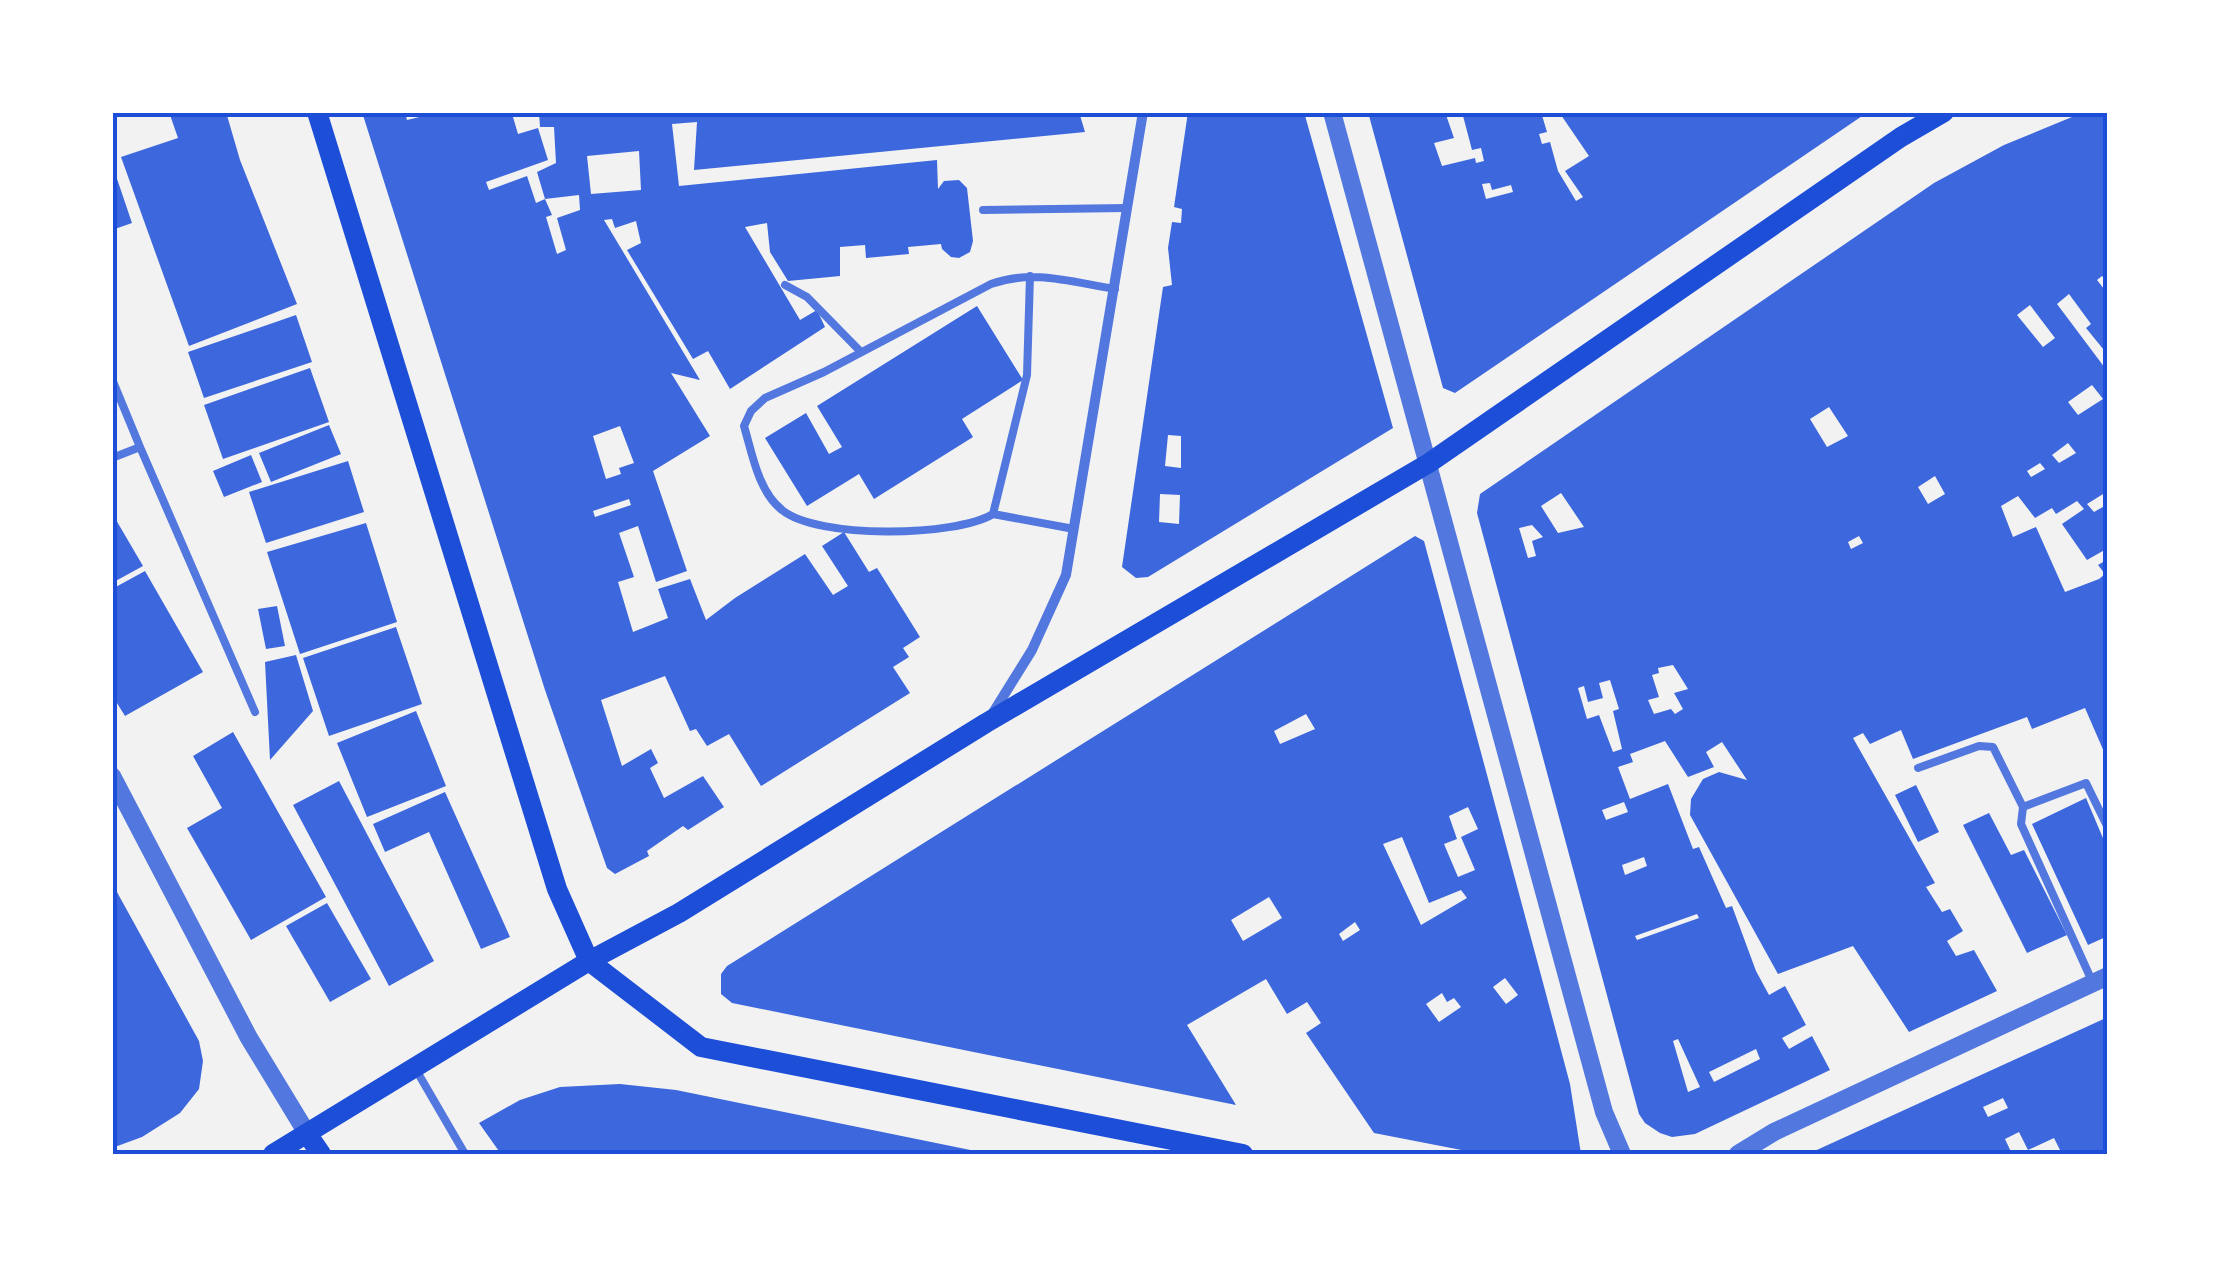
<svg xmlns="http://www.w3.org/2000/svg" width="2220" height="1267" viewBox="0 0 2220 1267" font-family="Lato,sans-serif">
<rect width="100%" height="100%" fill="#f2f2f2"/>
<path fill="#3d67dc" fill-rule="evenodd" d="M169 112H226L240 160 297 304 189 346 121 157 178 138Z
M362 112H405L407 120 440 112H523L513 117 518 134 538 128 548 160 486 182 489 190 527 176 536 203 545 199 552 215 546 217 557 254 566 250 557 218 580 210 579 195 545 199 537 172 556 163 554 127H540L539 112H1079L1085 132 694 170 697 122 672 124 679 186 937 160 938 189 944 181 959 180 967 188 973 241 970 252 959 258 951 257 942 249 941 244 908 247 909 254 866 258 865 245 840 247V276L788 281 770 252 767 223 745 227 800 320 817 310 825 327 730 389 708 351 693 359 627 250 641 243 636 221 615 228 612 219 604 220 700 380 671 373 710 436 653 471 687 571 656 582 638 526 619 533 634 577 618 582 633 632 668 618 658 589 690 579 706 620 735 598 805 554 833 595 848 586 822 546 844 532 869 572 877 568 920 637 903 648 909 657 893 667 910 693 761 786 729 734 707 746 696 729 690 731 665 676 601 700 622 766 651 749 658 763 650 768 664 798 703 776 724 807 688 830 683 826 647 851 649 856 615 874 607 868 545 690ZM639 151 641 190 591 194 587 156ZM620 426 634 463 619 468 621 474 606 479 593 436ZM629 499 631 505 595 517 593 511Z
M1188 112H1304L1393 428 1148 577 1136 578 1122 567 1163 287 1172 285 1168 248 1172 222 1181 223 1182 209 1174 207ZM1168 435 1181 436V468L1165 466ZM1160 494 1180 495 1179 524 1159 522Z
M1368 112H1445L1454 138 1434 143 1442 166 1475 158 1476 163 1484 161 1481 148 1472 150 1462 112H1541L1547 132 1539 134 1542 144 1550 142 1558 171 1576 201 1583 197 1565 171 1589 156 1559 112H1868L1455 393 1443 388ZM1490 183 1492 190 1511 185 1513 192 1486 199 1482 184Z
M2084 112H2108V283L2102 276 2097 280 2108 294V355L2086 328 2091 324 2069 294 2057 304 2108 372V491L2087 504 2094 512 2108 504V548L2087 560 2062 524 2084 509 2077 501 2056 514 2052 508 2035 518 2018 496 2001 506 2013 537 2036 527 2065 592 2099 579 2105 574 2098 565 2108 559V761L2085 708 2032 729 2027 717 1913 759 1901 730 1870 744 1863 733 1853 738 1935 883 1926 887 1942 912 1950 909 1963 931 1947 941 1956 956 1974 950 1997 991 1909 1032 1853 946 1778 974 1690 815 1691 799 1703 779 1719 772 1747 780 1722 742 1706 752 1714 767 1688 777 1665 741 1630 754 1633 762 1618 767 1630 799 1668 784 1693 849 1699 847 1726 908 1732 906 1756 971 1769 995 1785 986 1806 1025 1782 1038 1789 1049 1812 1036 1830 1070 1695 1134 1672 1137 1660 1133 1645 1123 1639 1114 1477 513 1480 494 1934 183 2004 145ZM2030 305 2055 338 2043 347 2017 315ZM2092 385 2103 399 2078 415 2068 402ZM1829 407 1848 436 1827 447 1810 419ZM2068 443 2076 453 2059 463 2052 455ZM2040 463 2045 469 2031 477 2027 471ZM1935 476 1945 494 1928 504 1918 487ZM1561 493 1584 527 1558 533 1541 506ZM1532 525 1543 537 1532 541 1536 556 1528 558 1519 528ZM1859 536 1863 543 1851 549 1848 542ZM1673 665 1688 689 1674 693 1683 709 1675 714 1671 709 1654 714 1648 700 1659 697 1652 675 1659 673 1658 668ZM1610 680 1619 709 1613 711 1622 749 1613 752 1599 715 1587 719 1578 688 1584 686 1588 702 1603 698 1599 683ZM1624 802 1628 812 1606 820 1602 810ZM1644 857 1647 866 1625 875 1622 865ZM1697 914 1699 918 1637 940 1635 936ZM1678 1039 1700 1087 1688 1092 1673 1041ZM1756 1049 1760 1059 1714 1082 1709 1072Z
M112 164 132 223 112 230Z
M977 306 1023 380 962 419 973 437 874 499 859 474 807 506 765 438 806 413 829 454 842 447 817 406Z
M296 315 312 362 204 398 188 352Z
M310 368 329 422 223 459 204 405Z
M329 425 341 454 271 482 259 453Z
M251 455 262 482 224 497 213 471Z
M348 461 364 512 266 543 249 492Z
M112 513 143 566 112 583Z
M366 523 397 622 300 654 267 552Z
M1415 536 1424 541 1542 979 1570 1084 1581 1154H1482L1374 1133 1306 1033 1321 1023 1307 1002 1287 1014 1266 979 1187 1025 1236 1105 732 1003 721 994V974L727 966ZM1306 714 1315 729 1280 744 1274 731ZM1468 807 1478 829 1461 837 1475 870 1458 877 1444 844 1457 839 1449 816ZM1402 837 1429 903 1461 890 1467 898 1421 925 1383 844ZM1269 897 1282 918 1243 941 1231 920ZM1355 922 1360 930 1343 941 1339 934ZM1505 978 1518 995 1506 1004 1493 987ZM1442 993 1447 1002 1454 998 1461 1007 1439 1022 1426 1004Z
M145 571 203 672 125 716 112 695V589Z
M277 606 285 646 266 649 258 609Z
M396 627 422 704 329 736 303 658Z
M296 655 313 711 270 760 265 662Z
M416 711 446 786 367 817 337 743Z
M233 732 326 897 251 940 187 828 222 808 193 756Z
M339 781 434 961 389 986 293 805Z
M1916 785 1939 832 1918 842 1895 795Z
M445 792 510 937 481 949 429 832 385 852 373 824Z
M2086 798 2108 850V936L2088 945 2032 824Z
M1989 813 2011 855 2024 850 2067 935 2027 953 1963 825Z
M112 883 199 1041 203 1061 199 1089 180 1113 142 1137 112 1148Z
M327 903 371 979 330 1002 286 926Z
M2108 1017V1154H2062L2054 1138 2028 1150 2019 1132 2005 1139 2012 1154H1808ZM2003 1098 2008 1108 1988 1117 1983 1107Z
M620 1084 676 1090 990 1154H501L479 1123 520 1100 560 1087Z"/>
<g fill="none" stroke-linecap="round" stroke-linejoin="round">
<path stroke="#5277de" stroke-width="8" d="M983 210 1127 208
M1030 276 1027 375 993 514C955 537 817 539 782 510 758 491 752 453 744 426L751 411 765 398 824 372 991 284C1033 269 1071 282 1115 289
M785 285 807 297 861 352
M112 379 140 447 112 458
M140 447 255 712
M993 514 1074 529
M1918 768 1979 746 1993 747 2023 807 2021 824 2092 981
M2023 807 2086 783 2108 828
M415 1068 465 1154"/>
<path stroke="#5277de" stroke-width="10" d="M991 716 1032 650 1066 575 1143 112"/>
<path stroke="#5277de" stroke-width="18" d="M1332 112 1604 1112 1622 1154
M112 776 249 1038 308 1135
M1738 1154 1774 1132 2108 976"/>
<path stroke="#1d4ed8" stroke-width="20" d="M317 112 557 889 589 961 701 1047 1243 1154
M308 1135 321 1154
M273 1154 589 961 679 913 986 723 1429 463 1901 137 1944 112"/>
</g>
<rect width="2220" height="1267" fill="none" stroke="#ffffff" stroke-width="230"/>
<rect x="115" y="115" width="1990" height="1037" fill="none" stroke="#1d4ed8" stroke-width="4"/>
</svg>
